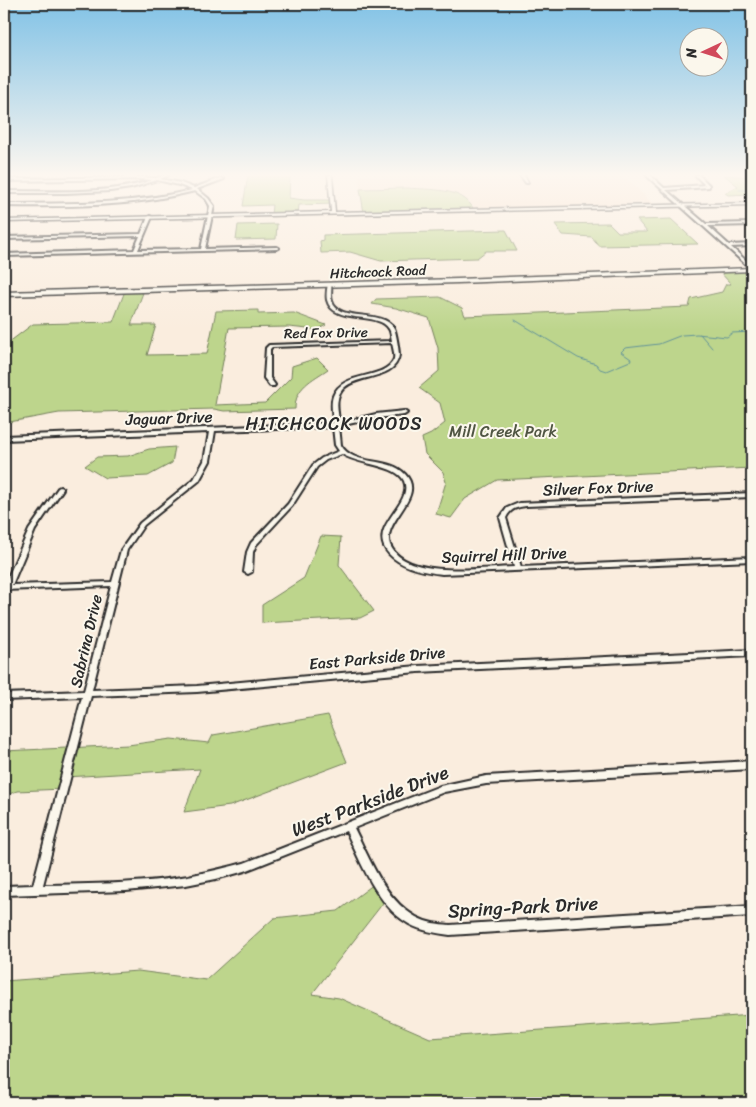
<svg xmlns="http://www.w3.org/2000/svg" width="756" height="1107" viewBox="0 0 756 1107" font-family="Sriracha,sans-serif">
<rect width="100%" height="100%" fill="#faedde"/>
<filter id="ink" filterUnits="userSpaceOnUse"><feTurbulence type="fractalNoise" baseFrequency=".02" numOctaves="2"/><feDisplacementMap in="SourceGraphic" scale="10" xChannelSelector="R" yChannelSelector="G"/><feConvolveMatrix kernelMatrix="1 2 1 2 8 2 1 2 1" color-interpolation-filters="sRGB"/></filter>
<g filter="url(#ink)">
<path fill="#f8e0cd" d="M358 175H623L655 206 474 210 470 202 454 194 407 188 360 189Z"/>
<path fill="#bdd58c" stroke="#74805c" d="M248 175H290L289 198 304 200H332L333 204 299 205 298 214 271 215 272 205 243 206Z
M724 175 752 177V194L728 195 725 193 738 186Z
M407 188C430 190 463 187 474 210L364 213 360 189Z
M671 219 698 244 599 246 592 237 563 235 555 224 609 223 618 232H647L637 220Z
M277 224 276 239 236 240 238 225Z
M506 230 517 251H486L477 258 381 261 350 252 321 253 320 241 323 240V235Z
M752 269V468L497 480 465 499 451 518 436 514 446 482 443 472 425 454 422 438 431 434 445 423 440 403 419 388 439 371 438 348 429 318 396 308 372 304 376 299 440 297 462 308 465 316 689 307 691 299 722 292 726 284H731L718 270Z
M144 290 131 325H156L147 355 207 354 216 311 258 310V314L294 313 326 325 317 330 289 327 229 328 215 405 265 403 291 377 292 366 317 358 328 369C312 380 295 387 295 409L224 411 214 409 59 413 4 423V346L33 324 113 322 125 291Z
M175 447 172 463 148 476 105 478 85 466 97 457 128 456 149 449Z
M321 536 341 537 339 565 374 611 360 618 262 623V605L304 578Z
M328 715 347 762 230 806 184 812 200 769 66 777 63 789 17 791 4 796V751L128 745 171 739 209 743 213 735Z
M378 881 387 898 312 994 339 998 430 1038 752 1015V1103H4V981L138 971 206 980 274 918 338 911Z"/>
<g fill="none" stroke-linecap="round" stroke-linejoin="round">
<path stroke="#629399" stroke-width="1" d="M747 175 752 176
M752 179 749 180 752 181
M739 190H752
M515 320 578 358 596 364 600 369 606 371 630 361 631 359 621 352 625 348 659 344 682 335 697 334 727 337 732 333 752 332
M700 334 712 348
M750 359 752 358"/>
<g stroke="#2b2b2b" stroke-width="4">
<path id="minor" d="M165 175H169L160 179 181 183 194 188 221 178 224 179 197 189 208 198 214 206 205 249 277 247 279 248 277 249 4 256V254L134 250 140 236 4 239V237L141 234 148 217 150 216 152 217 138 250 201 249 210 206 206 199 195 191C132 207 68 207 4 206V204C67 203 130 205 192 190L179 185 157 180 131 188 110 191 65 193H4V191C42 191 80 193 118 188 130 186 141 184 152 180L140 179 4 181V179L140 177 156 178Z
M520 175H524L528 183H526Z
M646 175H650L664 188 705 185 695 175H699L709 185V187L666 190 706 224 752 223V225L708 226 729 245 752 244V246L731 247 752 266V269H751Z
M328 284 331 285C332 290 330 296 332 301 338 323 382 308 394 328 396 332 399 350 399 355 395 385 344 370 338 399 336 407 339 415 339 423L376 414 404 411 407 413 404 415 376 418 339 426 341 445C353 467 389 456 405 474 429 499 374 524 393 550 413 578 483 568 514 567L500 518 507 508 519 503 752 493V497L526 506C517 507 510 509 506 518L521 567 752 557V561L442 574C424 572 402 568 389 554 365 527 414 505 404 481 397 464 357 465 342 454L326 460 317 467 292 506 256 545 253 552 252 572 248 574 244 572 247 552 251 543 288 504 313 465 322 458 339 451 335 445 333 427 215 431 210 461 199 481 144 525 127 550 92 690 197 686 418 666 752 650V656L418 672 197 692 91 696 43 885C91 884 140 884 188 876 207 872 226 868 244 863L440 786 486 776 752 761V769L486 784 444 792 354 828C370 859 384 899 416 917 427 923 438 924 450 925L752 906V916L450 935C436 933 422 931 409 924 377 906 361 862 346 831L245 871 216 879 186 885 126 891 4 895V886L33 885 82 697 4 700V694L84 691 111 586 4 590V586L29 530 58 488 60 487 63 489 35 530 12 585 112 582 121 550 140 523 194 479 204 461 209 432 4 440V436L333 423C333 415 330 405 333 396 343 370 385 381 394 359 395 354 393 348 392 343L272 347 270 349V378L275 385 274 386H270L264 378 266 348 269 345 392 341C391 337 391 332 389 329 379 311 333 325 327 300 326 295 327 289 328 284Z"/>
</g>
<g stroke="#2b2b2b" stroke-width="3">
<path id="tertiary" d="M328 175H332L335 212 752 203V205L4 222V220L331 212Z
M752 268V271L458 283 4 296V292L458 279Z"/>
</g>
<use href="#minor" fill="#fbf7ec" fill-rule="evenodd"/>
<use href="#tertiary" fill="#fbf7ec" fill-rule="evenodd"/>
</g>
</g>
<linearGradient id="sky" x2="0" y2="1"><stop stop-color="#81c2e6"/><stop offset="0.53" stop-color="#fdf7f0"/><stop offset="1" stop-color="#fdf7f0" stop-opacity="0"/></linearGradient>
<rect width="756" height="330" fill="url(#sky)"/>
<g text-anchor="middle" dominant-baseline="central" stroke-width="4" stroke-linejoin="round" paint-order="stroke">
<g font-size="14" fill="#2b2b2b" stroke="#fbf7ec">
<text transform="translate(378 272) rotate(-2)">Hitchcock Road</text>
<text transform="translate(326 333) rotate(-1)">Red Fox Drive</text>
</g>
<g font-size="16" fill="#2b2b2b" stroke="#fbf7ec">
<text transform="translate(169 418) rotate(-2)">Jaguar Drive</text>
<text transform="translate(598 488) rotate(-2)">Silver Fox Drive</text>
<text transform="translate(504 555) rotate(-2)">Squirrel Hill Drive</text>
<text transform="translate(86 641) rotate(-77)">Sabrina Drive</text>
<text transform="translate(377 658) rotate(-5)">East Parkside Drive</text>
</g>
<g font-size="16" fill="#505643" stroke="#fbf7ec">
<text x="503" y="431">Mill Creek Park</text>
</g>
<g font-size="18" letter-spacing="1" fill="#2b2b2b" stroke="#fbf7ec">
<text x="334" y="424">HITCHCOCK WOODS</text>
</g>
<g font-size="19" fill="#2b2b2b" stroke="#fbf7ec">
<text transform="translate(370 801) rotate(-21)">West Parkside Drive</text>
<text transform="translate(523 907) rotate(-3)">Spring-Park Drive</text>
</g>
</g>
<rect width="756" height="1107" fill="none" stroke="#fbf7ec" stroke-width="20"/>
<rect x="10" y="10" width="736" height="1087" fill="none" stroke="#2b2b2b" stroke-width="2" filter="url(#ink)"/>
<g transform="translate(704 52) rotate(266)"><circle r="24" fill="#fbf7ec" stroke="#a8a59f"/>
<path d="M0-4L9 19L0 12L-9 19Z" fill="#d1495b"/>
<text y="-8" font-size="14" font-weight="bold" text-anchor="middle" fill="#2b2b2b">N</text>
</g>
</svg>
